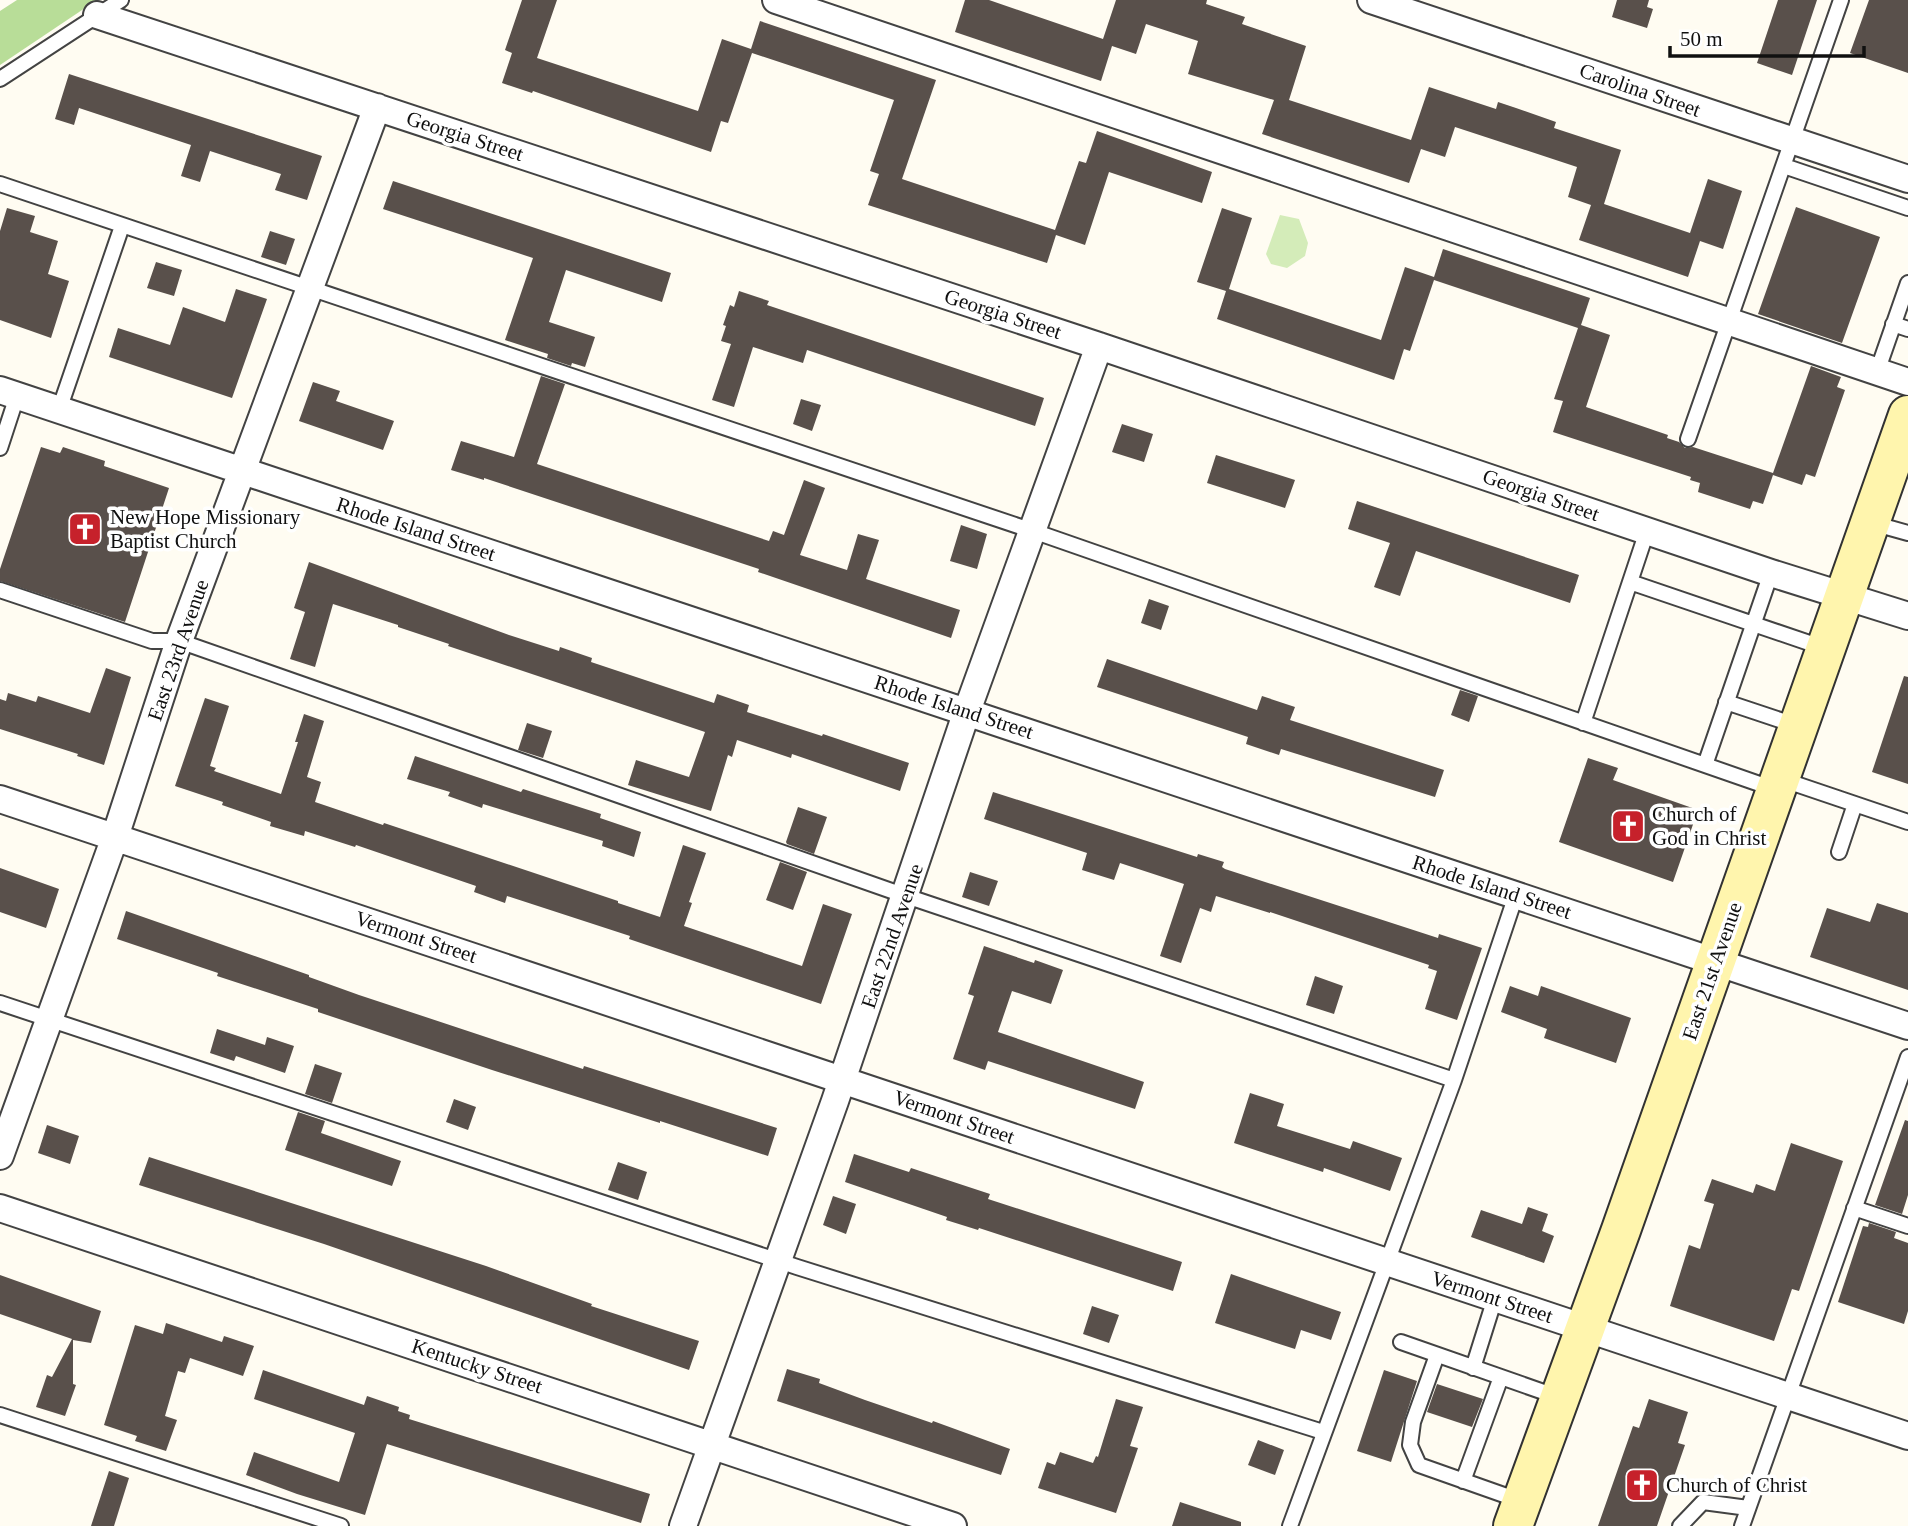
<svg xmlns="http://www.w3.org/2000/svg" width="1908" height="1526" viewBox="0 0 1908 1526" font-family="Georgia,serif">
<rect width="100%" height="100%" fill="#fffcf2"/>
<path fill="#d4ecb9" d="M1280 215 1299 219 1308 243 1305 256 1287 268 1271 264 1266 254Z"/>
<path fill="#b8dd98" d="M17 0H97L0 65V11Z"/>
<path fill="#59504b" d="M522 0H557L537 58 698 111 722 39 751 49 760 21 936 80 902 179 1055 230 1079 161 1086 163 1097 131 1212 172 1202 203 1109 172 1085 245 1056 235 1047 263 868 205 879 174 870 171 894 100 752 53 728 123 721 121 711 152 533 91 532 93 502 83 512 53 505 50Z
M965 0H989L1103 39 1116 0H1207L1206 4 1245 17 1242 24 1306 46 1289 100 1411 140 1429 87 1496 109 1498 102 1516 108 1556 122 1554 128 1621 150 1604 204 1690 233 1708 179 1742 191 1723 249 1700 241 1688 277 1579 240 1591 205 1568 197 1577 167 1455 127 1445 157 1421 149 1409 183 1262 134 1274 100 1188 74 1198 41 1146 24 1136 54 1112 46 1101 81 955 32Z
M1617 0H1649L1647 7 1653 9 1647 28 1612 17Z
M1778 0H1817L1792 75 1757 63Z
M1869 0H1908V73L1850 53Z
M69 74 322 156 307 200 275 190 281 174 210 151 200 182 181 176 191 145 79 108 74 125 55 119Z
M393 181 671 273 662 302 566 270 549 322 595 337 585 367 572 363 571 366 547 358 548 354 505 340 533 258 383 209Z
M1796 207 1880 237 1842 343 1758 314Z
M7 208 35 216 30 232 58 241 48 274 69 281 51 338 0 320V231Z
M1222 208 1252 218 1229 289 1381 340 1405 267 1434 277 1443 249 1590 298 1581 325 1610 335 1586 407 1668 435 1667 438 1679 442 1685 448 1693 447 1773 473 1811 366 1841 377 1837 387 1845 390 1815 477 1806 474 1802 485 1773 475 1763 504 1753 501 1750 509 1698 492 1700 483 1690 480 1691 477 1553 432 1563 401 1554 399 1578 328 1434 280 1410 351 1404 349 1394 380 1217 319 1226 291 1197 282Z
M270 231 295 239 286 265 261 257Z
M156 262 182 270 174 296 147 288Z
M236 289 267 299 232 398 109 357 118 328 170 345 183 307 225 322Z
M739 291 769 301 767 305 1044 398 1035 426 807 350 803 363 753 347 734 407 712 400 731 344 721 341 726 326 723 325 730 305 734 307Z
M541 376 565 384 537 464 769 541 773 531 784 535 804 480 825 488 800 555 847 570 858 534 879 540 866 579 960 610 951 638 758 572 759 569 484 478V480L451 470 461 441 514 457Z
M313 382 340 391 336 401 394 421 383 450 299 421Z
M801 399 821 405 812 431 793 424Z
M1122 424 1153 434 1144 462 1112 452Z
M41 447 60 453 63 447 105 461 104 466 169 488 125 622 0 581V569Z
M1216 455 1295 480 1285 508 1207 483Z
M1357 501 1579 575 1570 603 1416 551 1400 596 1374 587 1390 543 1348 529Z
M961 525 987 534 977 569 950 561Z
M309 562 509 635 559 651 560 647 592 658 591 662 714 703 717 694 749 705 747 712 822 736 823 734 909 763 900 791 792 754 791 758 737 740 732 757 728 755 711 811 628 785 636 760 689 777 705 732 448 646 449 644 398 627V625L333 604 315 667 290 659 305 612 294 608Z
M1149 599 1169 606 1161 630 1141 623Z
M1107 659 1257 710 1262 696 1295 707 1290 720 1444 770 1435 797 1281 749 1279 755 1246 744 1248 737 1097 687Z
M106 668 131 677 104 765 77 756 78 754 0 729V699L6 701 8 693 36 702 38 696 90 713Z
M1904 676 1908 677V784L1872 772Z
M1460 690 1478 696 1469 722 1451 715Z
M205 698 229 706 210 766 216 768 214 771 281 794 298 742H295L304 714 324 721 307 777 321 782 315 802 383 825 384 823 618 901V903L660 917 683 845 706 853 689 902 692 903 684 926 802 966 823 904 852 914 821 1004 629 939 630 936 507 896 505 903 474 892 476 886 356 845 355 847 305 831 304 836 270 826 271 822 222 805 223 802 175 786Z
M527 723 552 731 543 758 518 750Z
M415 756 521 792 523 789 601 814 600 818 641 832 634 857 602 846 603 841 483 804 482 808 448 796 450 792 407 779Z
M1588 758 1618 768 1613 780 1698 810 1673 882 1559 842Z
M993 792 1197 857 1198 854 1224 862 1222 867 1225 869 1398 925 1438 938 1439 934 1482 948 1457 1020 1425 1009 1437 971 1428 968 1429 965 1270 912V913L1216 896 1211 912 1200 908 1181 963 1160 956 1184 884 1120 863 1114 880 1082 870 1087 853 984 819Z
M798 807 827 817 814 854 787 844 786 842Z
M780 862 807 872 793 910 766 900Z
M0 868 59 889 46 928 0 912Z
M970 872 998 881 989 906 962 897Z
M1877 903 1908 913V990L1810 957 1827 908 1870 922Z
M126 911 309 975V977L359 995 583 1069 584 1066 777 1128 768 1156 660 1121V1123L492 1070 318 1012V1009L217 976 218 973 117 939Z
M984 946 1034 963 1035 960 1063 970 1051 1004 1012 991 998 1032 1144 1082 1135 1109 988 1061 985 1070 953 1059 974 996 968 994Z
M1315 976 1343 986 1334 1014 1306 1005Z
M1510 986 1538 996 1541 986 1631 1018 1616 1063 1544 1038 1547 1029 1501 1012Z
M217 1029 265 1045 267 1037 294 1046 285 1073 236 1056 234 1061 210 1053Z
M315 1064 342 1073 332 1103 305 1094Z
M1250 1093 1284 1104 1277 1126 1350 1149 1353 1141 1402 1158 1390 1191 1324 1168 1323 1172 1234 1143Z
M454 1099 476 1107 468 1130 446 1122Z
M298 1112 325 1121 321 1133 401 1161 392 1186 285 1150Z
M1905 1120 1908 1121V1195L1902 1214 1875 1205Z
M47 1125 79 1136 70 1164 38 1153Z
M1791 1143 1843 1161 1799 1291 1792 1289 1774 1341 1670 1306 1689 1245 1700 1249 1714 1204 1704 1201 1712 1179 1753 1193 1756 1184 1775 1191Z
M854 1154 909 1172 911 1168 990 1194 988 1199 1182 1262 1173 1291 979 1228 978 1230 946 1220 947 1217 845 1182Z
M149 1157 486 1266 592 1304 591 1306 699 1341 689 1370 324 1244 139 1185Z
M618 1162 647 1172 638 1200 608 1190Z
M833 1196 856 1204 846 1234 823 1225Z
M1528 1207 1548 1214 1542 1231 1554 1236 1544 1263 1471 1237 1481 1210 1522 1224Z
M1869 1223 1896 1232 1894 1238 1908 1243V1311L1904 1324 1838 1302 1863 1226 1868 1227Z
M1231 1274 1341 1312 1331 1340 1301 1330 1295 1349 1215 1323Z
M0 1275 101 1311 91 1343 73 1340V1384L76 1385 65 1416 36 1407 47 1375 52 1377 72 1339 0 1314Z
M1092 1306 1119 1315 1109 1343 1083 1334Z
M166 1323 222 1342 224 1336 254 1346 243 1376 190 1358 185 1373 178 1371 165 1416 177 1420 166 1451 135 1441 137 1436 104 1425 135 1325 163 1334Z
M787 1369 820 1379 819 1383 865 1400 932 1423 933 1421 1010 1449 1001 1475 777 1401Z
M263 1370 364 1405 367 1396 399 1407 398 1411 410 1415 409 1419 650 1494 641 1523 387 1444 365 1515 297 1494 246 1475 254 1452 339 1482 355 1433 254 1399Z
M1384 1370 1417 1381 1391 1462 1357 1451Z
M1437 1384 1483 1399 1472 1427 1427 1412Z
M1116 1399 1143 1407 1130 1446 1138 1448 1116 1513 1038 1488 1047 1462 1055 1465 1060 1452 1093 1463 1096 1456 1098 1457Z
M1649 1399 1688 1412 1678 1443 1685 1445 1657 1526H1598L1633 1426 1639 1428Z
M1258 1440 1284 1450 1275 1475 1248 1465Z
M109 1471 129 1478 114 1526H91Z
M1180 1502 1241 1522V1526H1172Z"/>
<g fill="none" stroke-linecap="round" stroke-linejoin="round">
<g stroke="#434343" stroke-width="18">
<path id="lane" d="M0 79 121 0
M1784 166 1908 208
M0 184 1033 531 1774 789
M1893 324 1908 329
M1877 372 1908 283
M59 410 122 226
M1688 439 1841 0
M0 448 17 396
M1872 523 1908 533
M1630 582 1824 648
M0 590 152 641H179L906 896 1454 1080
M1726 702 1798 726
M1583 723 1647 531
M1705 765 1771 573
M1781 779 1908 822
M1839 852 1855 804
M0 1003 797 1267 1323 1432
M1854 1208 1908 1226
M1401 1342 1558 1397
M1437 1355 1413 1422 1410 1445 1419 1465 1521 1501
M1473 1368 1495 1298
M0 1415 341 1526
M1463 1481 1501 1377
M1290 1526 1454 1080 1516 895
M1680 1526 1703 1502 1748 1508
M1742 1526 1908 1057"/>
</g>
<g stroke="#434343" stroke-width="30">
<path id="street" d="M776 0 1908 382
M1371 0 1908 179
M97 15 1099 346 1771 573 1908 616
M0 390 1908 1026
M0 799 1908 1436
M0 1156 115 837 179 641 377 107
M0 1208 953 1526
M683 1526 835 1101 967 711 1099 346"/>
</g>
<g stroke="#323232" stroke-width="42">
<path id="secondary" d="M1513 1526 1621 1230 1908 415"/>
</g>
<use href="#lane" stroke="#fff" stroke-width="14"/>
<use href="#street" stroke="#fff" stroke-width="26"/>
<use href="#secondary" stroke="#fff5ad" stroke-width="38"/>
</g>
<defs>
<g id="church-square" transform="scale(1.75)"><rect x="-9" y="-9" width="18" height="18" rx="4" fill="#c6212b" stroke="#fff"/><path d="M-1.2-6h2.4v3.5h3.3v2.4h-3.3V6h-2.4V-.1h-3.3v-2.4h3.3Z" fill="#fff"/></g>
</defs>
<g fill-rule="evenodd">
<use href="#church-square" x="85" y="529"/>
<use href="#church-square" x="1628" y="826"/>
<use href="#church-square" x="1642" y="1485"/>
</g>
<g text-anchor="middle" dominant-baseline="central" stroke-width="7" stroke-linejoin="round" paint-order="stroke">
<g font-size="21" fill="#101010" stroke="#fff">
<text transform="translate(1640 90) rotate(19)">Carolina Street</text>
<text transform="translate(465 136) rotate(18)">Georgia Street</text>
<text transform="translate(1003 314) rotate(18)">Georgia Street</text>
<text transform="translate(1541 495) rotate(19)">Georgia Street</text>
<text transform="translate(416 529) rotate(18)">Rhode Island Street</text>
<text transform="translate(178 650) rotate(-71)">East 23rd Avenue</text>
<text transform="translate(954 707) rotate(18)">Rhode Island Street</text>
<text transform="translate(1492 887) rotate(18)">Rhode Island Street</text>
<text transform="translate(892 936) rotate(-71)">East 22nd Avenue</text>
<text transform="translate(416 937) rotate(18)">Vermont Street</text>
<text transform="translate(1712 971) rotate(-71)">East 21st Avenue</text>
<text transform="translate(954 1117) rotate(19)">Vermont Street</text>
<text transform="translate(1492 1297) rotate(18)">Vermont Street</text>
<text transform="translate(477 1366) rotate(18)">Kentucky Street</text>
</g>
<g font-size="21" fill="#101010" stroke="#fff" text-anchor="start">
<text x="110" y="517">New Hope Missionary<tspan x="110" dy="24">Baptist Church</tspan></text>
<text x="1652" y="814">Church of<tspan x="1652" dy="24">God in Christ</tspan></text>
<text x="1666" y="1485">Church of Christ</text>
</g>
</g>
<path d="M1670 46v10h194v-10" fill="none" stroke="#101010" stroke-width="3.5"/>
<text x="1680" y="46" font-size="21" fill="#101010" stroke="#ffffff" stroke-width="5" paint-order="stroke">50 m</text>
</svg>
